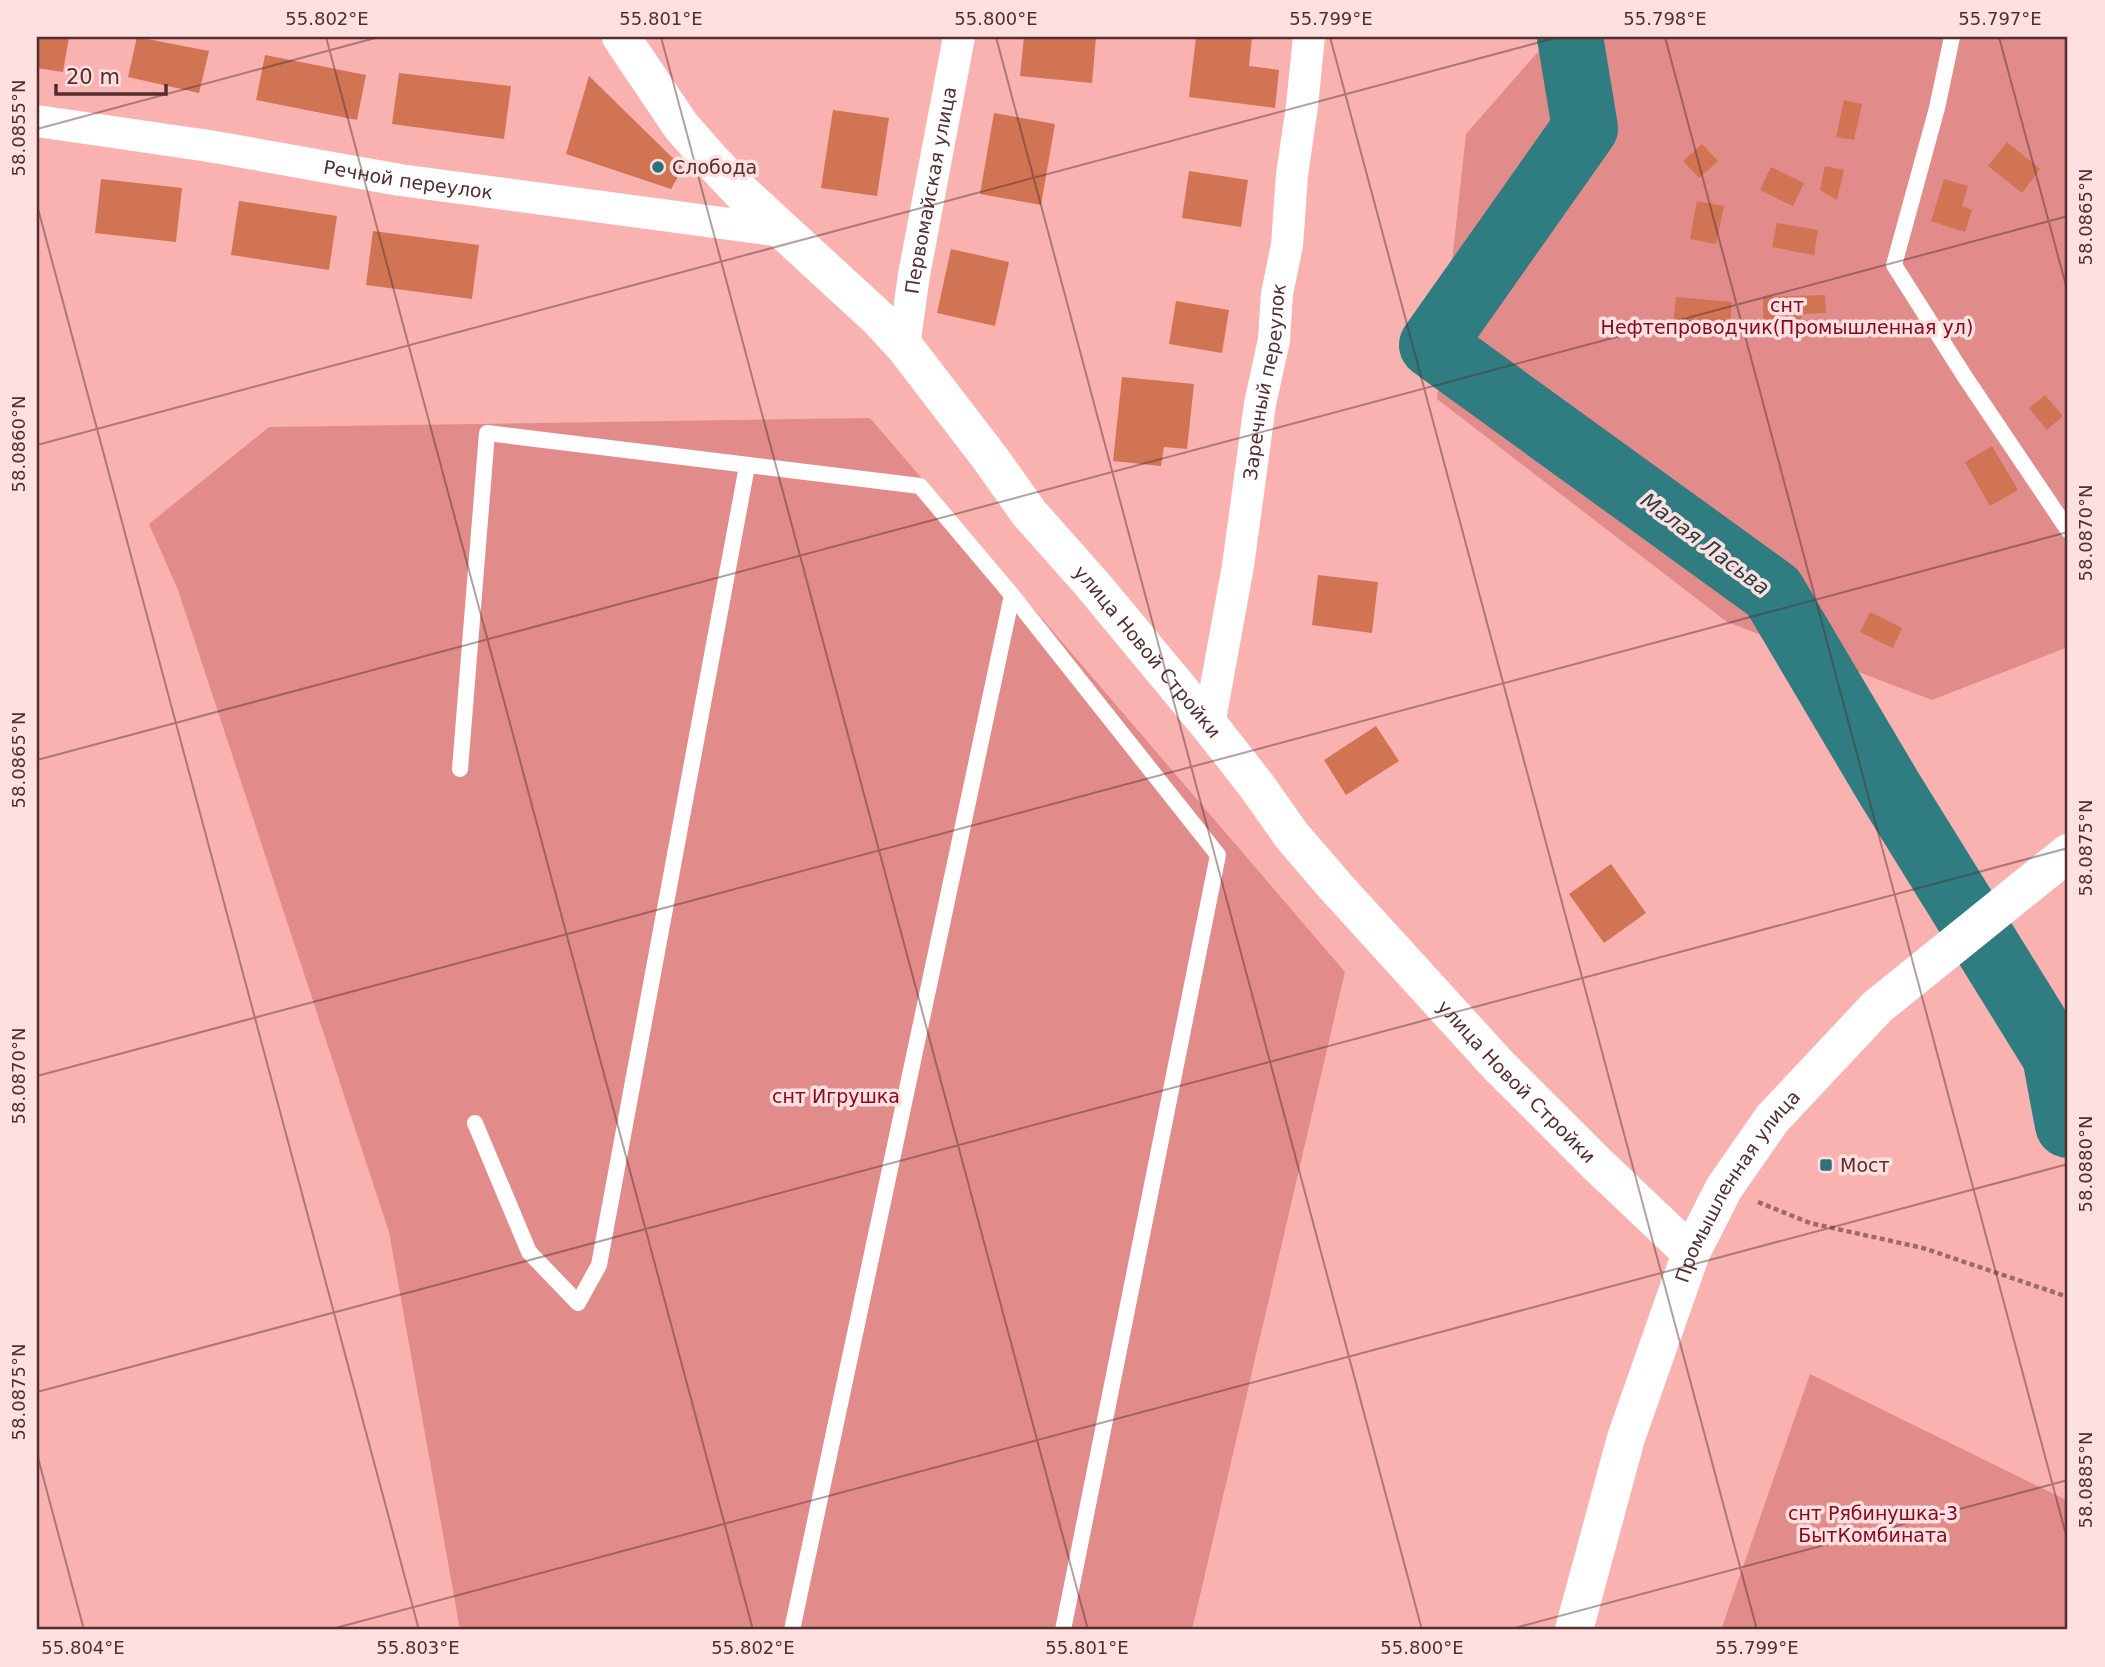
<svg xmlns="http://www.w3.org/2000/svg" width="2105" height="1667" viewBox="0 0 2105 1667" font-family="'DejaVu Sans',sans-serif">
<rect width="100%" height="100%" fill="#fab2b0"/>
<path fill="#e28b8b" d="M1551 37H2068V647L1932 700 1727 622 1437 399 1466 134Z
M870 418 1345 972 1192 1630H460L389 1232 178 590 149 524 269 427Z
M1810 1374 2068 1501V1630H1721Z"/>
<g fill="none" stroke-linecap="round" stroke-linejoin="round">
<path stroke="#2f7c81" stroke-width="66" d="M1570 37 1585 128 1432 345 1773 592 1889 788 2055 1056 2068 1125"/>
</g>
<path fill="#d07453" d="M37 37H69L63 72 37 68Z
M137 37 209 51 199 93 128 77Z
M1024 37H1096L1092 83 1020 76Z
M1196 37H1252L1249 66 1279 70 1275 108 1189 97Z
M265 55 366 75 357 120 256 100Z
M399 73 511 86 504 139 392 124Z
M589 76 683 168 671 189 566 154Z
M1844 100 1862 104 1854 140 1836 137Z
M833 110 889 118 877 196 821 188Z
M994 113 1055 124 1041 205 980 194Z
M2007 142 2040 169 2022 193 1988 166Z
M1702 144 1718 161 1699 178 1683 161Z
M1825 166 1844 170 1837 200 1820 190Z
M1771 167 1804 183 1793 206 1760 190Z
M1189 171 1248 180 1241 227 1182 218Z
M101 179 182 188 176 242 95 233Z
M1944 179 1968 186 1962 206 1972 210 1965 232 1931 221Z
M239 201 337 216 329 270 231 255Z
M1697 201 1724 206 1716 244 1690 239Z
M1777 223 1818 230 1814 255 1772 247Z
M373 231 479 245 472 299 366 285Z
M951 249 1009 262 995 326 937 313Z
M1825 295 1826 313 1801 314 1802 326 1763 327V297Z
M1676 297 1732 302 1729 331 1673 326Z
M1176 301 1229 310 1222 353 1169 344Z
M1122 377 1194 384 1187 449 1164 447 1161 466 1113 461Z
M2045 395 2063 416 2047 430 2029 408Z
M1992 446 2018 490 1990 506 1965 462Z
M1318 575 1378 582 1372 633 1312 625Z
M1870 612 1902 628 1893 648 1860 632Z
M1376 726 1399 761 1346 795 1324 760Z
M1611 864 1646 913 1604 943 1569 894Z"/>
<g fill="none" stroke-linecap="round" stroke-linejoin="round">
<path stroke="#9e6a69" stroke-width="4.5" stroke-dasharray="5 3.5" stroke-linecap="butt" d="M1758 1202 1810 1223 1923 1248 2068 1297"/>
<path stroke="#fff" stroke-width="16" d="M1952 37 1937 108 1894 265 1965 377 2068 530
M460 769 487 433 920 486 1012 595 1218 855 1063 1630
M475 1123 529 1252 578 1303 599 1265 747 466
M792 1630 1012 595"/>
<g stroke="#fff" stroke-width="32">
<path id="s1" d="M37 121 209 146 400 180 782 231"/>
<path id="s2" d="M904 346 914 275 959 37"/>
<path id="s3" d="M1209 725 1238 566 1260 404 1274 340 1277 294 1287 245 1292 175 1302 106 1309 37"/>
</g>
<g stroke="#fff" stroke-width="38">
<path id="s4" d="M621 37 681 126 710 159 742 193 879 319 904 346 990 458 1029 513 1092 584 1209 725 1256 785 1292 836 1336 887 1498 1065 1597 1164 1691 1253"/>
<path id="s5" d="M1574 1630 1626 1438 1691 1253 1724 1188 1772 1119 1877 1007 2068 853"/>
</g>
</g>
<path fill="none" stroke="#522e2e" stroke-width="2" stroke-opacity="0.45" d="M326 37 753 1630M661 37 1088 1630M996 37 1422 1630M1330 37 1757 1630M1665 37 2068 1542M1999 37 2068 293M37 129 379 37M37 205 419 1630M37 445 1559 37M37 760 2068 216M37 1076 2068 532M37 1392 2068 848M37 1454 84 1630M328 1630 2068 1164M1507 1630 2068 1480"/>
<g fill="#297478" stroke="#fde0df" stroke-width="2.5">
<circle cx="658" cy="167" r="7"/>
<rect x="1819" y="1158" width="14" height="14" rx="3.5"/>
</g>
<g text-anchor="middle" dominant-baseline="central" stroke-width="7" stroke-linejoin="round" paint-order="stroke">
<g font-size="19" fill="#522e2e" stroke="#fde0df" text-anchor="start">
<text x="672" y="167">Слобода</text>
<text x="1840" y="1165">Мост</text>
</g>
<g font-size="19" fill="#522e2e" stroke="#fde0df">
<text stroke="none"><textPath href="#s1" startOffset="376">Речной переулок</textPath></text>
<text stroke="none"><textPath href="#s2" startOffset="158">Первомайская улица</textPath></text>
<text stroke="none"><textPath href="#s3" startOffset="348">Заречный переулок</textPath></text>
<text stroke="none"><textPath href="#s4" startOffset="812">улица Новой Стройки</textPath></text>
<text stroke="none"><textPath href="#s4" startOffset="1379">улица Новой Стройки</textPath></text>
<text stroke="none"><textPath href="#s5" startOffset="476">Промышленная улица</textPath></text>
</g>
<g font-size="19" fill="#870921" stroke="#fde0df">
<text x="1787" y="305">снт<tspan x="1787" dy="22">Нефтепроводчик(Промышленная ул)</tspan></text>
<text x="836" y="1096">снт Игрушка</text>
<text x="1873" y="1513">снт Рябинушка-3<tspan x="1873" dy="22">БытКомбината</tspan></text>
</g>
<g font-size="21" font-style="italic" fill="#263f40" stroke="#fde0df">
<text transform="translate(1705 544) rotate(37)">Малая Ласьва</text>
</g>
</g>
<rect width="2105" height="1667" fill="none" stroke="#fde0df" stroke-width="77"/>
<path d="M56 84v10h110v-10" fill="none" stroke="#522e2e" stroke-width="3.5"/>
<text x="66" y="84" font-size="21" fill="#522e2e" stroke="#fde0df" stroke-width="5" paint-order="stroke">20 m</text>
<rect x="38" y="38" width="2028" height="1590" fill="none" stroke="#522e2e" stroke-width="2.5"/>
<g font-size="18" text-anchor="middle" fill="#522e2e">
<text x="327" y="25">55.802°E</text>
<text x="661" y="25">55.801°E</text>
<text x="996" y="25">55.800°E</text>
<text x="1331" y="25">55.799°E</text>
<text x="1665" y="25">55.798°E</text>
<text x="2000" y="25">55.797°E</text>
<text transform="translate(19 128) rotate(-90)" y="6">58.0855°N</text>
<text transform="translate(2086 217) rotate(-90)" y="6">58.0865°N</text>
<text transform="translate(19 444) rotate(-90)" y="6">58.0860°N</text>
<text transform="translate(2086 533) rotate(-90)" y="6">58.0870°N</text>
<text transform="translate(19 760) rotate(-90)" y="6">58.0865°N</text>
<text transform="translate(2086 848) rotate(-90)" y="6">58.0875°N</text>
<text transform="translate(19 1076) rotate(-90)" y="6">58.0870°N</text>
<text transform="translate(2086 1164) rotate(-90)" y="6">58.0880°N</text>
<text transform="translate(19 1392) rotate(-90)" y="6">58.0875°N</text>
<text transform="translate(2086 1480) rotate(-90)" y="6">58.0885°N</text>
<text x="83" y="1654">55.804°E</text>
<text x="418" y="1654">55.803°E</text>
<text x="753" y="1654">55.802°E</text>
<text x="1087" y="1654">55.801°E</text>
<text x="1422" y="1654">55.800°E</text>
<text x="1757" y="1654">55.799°E</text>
</g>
</svg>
